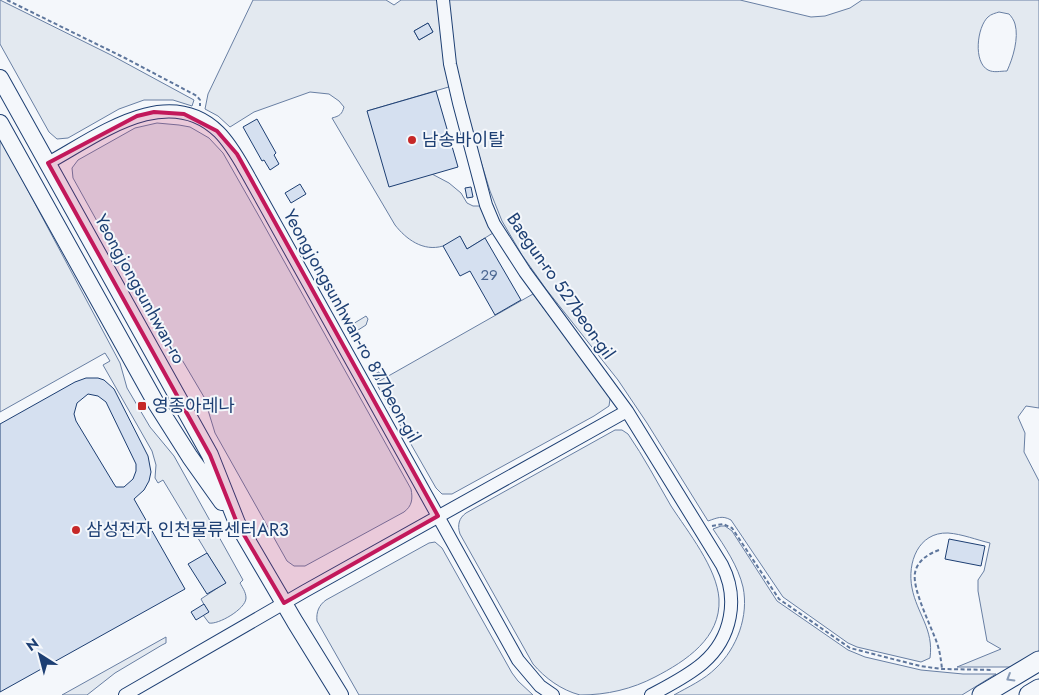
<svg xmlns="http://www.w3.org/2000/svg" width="1039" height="695" viewBox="0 0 1039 695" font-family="Jost,'Noto Sans KR',sans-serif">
<rect width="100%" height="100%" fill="#f4f7fb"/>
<path fill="#e3e9f0" stroke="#687fa3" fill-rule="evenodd" d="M0 0 111 55 194 100 192 106 173 100H144L119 109 68 138 57 139 49 132 0 44Z
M253 0H386L394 5 401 0H441L452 86 367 111 432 174 449 183 461 193 467 203 473 206H481L493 233 467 249 460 237C455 240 448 245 443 246 423 252 406 239 395 225L332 118C340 116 342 114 344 107L339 101 329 94 310 92 254 112 230 127 218 116 205 109 208 94ZM428 23 433 32 419 40 414 31Z
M447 0H740L811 17 825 16 850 8 862 0H1039V408L1026 406 1018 417 1025 433 1024 452 1039 481V652L1012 667H957L1001 649 987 641 978 591V580L984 571 990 543C977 540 962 534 948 533 918 532 907 563 912 588 917 614 934 629 930 658L921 662 857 647 848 643 783 597 731 520C722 515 717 518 708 521L647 423 618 380 546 289 522 255 502 221 490 191 478 152 454 65ZM999 12 1009 14C1011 16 1014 20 1015 24 1019 38 1013 58 1007 71 1000 71 994 73 988 70 973 62 977 27 988 17 991 14 996 13 999 12Z
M157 123 179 125 190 127 209 138 223 153 260 218 411 489C413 499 412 506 404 512L305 566H294L287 561 215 433 204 397 178 353 156 327 73 178 72 168 78 160 135 128Z
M0 138 120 363 127 388 150 427 174 456 243 580 240 583C242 587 246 592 246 598 246 609 218 625 209 623L203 615 208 612 201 599 225 583 163 480 158 483 155 478 156 465 152 451 103 365 110 361 105 353 0 412Z
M533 294 609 395 610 399 609 406 594 416 452 494H442L436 488 376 383Z
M366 316 368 319 366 325 352 334 348 327Z
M615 430H622L628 434C644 457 657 482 671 506 688 532 717 568 719 599 721 638 686 661 655 677 632 689 607 695 580 695 561 690 545 678 533 664L460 534C457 525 459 518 466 513Z
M721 526H725L732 531 777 601 848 650 865 657 921 670 963 674H996L962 695H674C688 687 704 680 716 668 737 648 749 616 743 587 738 566 725 547 713 529Z
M435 542 442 548 512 673 518 681 533 695H359L317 621C316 612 319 605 326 600L429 543Z
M166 637V643L162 645 115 673 87 695H62Z"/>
<path fill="#d5e0f0" stroke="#1d3f73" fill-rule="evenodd" d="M428 23 433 32 419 40 414 31Z
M436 91 458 167 389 187 367 111Z
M257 119 276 153 274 155 279 164 270 170 264 160 262 161 243 127Z
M300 184 306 194 291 203 285 193Z
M471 187 473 197 467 198 465 188Z
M460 236 467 249 485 238 521 300 495 315 470 271 460 276 443 246Z
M379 372 381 377 376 380 373 375Z
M86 378H98L104 380 114 389 148 456 151 472 149 481 144 490 134 499 185 589 0 692V424L75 382ZM88 394 98 396 106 402 136 464V471L133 479 124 487H116L114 484 76 421 74 414 77 403Z
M949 539 985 546 981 566 945 559Z
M207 553 226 583 207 594 188 564Z
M204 604 209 612 196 620 191 612Z"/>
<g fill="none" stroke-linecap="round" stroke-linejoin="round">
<g stroke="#1d3f73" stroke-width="14">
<path id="minor" d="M443 0 450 64 459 103 486 205 494 224 525 272 627 411 722 565C739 598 732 638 703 663 688 676 668 686 651 695
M48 163C96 137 167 81 219 132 231 144 239 159 247 173L518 660 540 686 553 695
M125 695 305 591 627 411"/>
</g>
<g stroke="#1d3f73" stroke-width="18">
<path id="major" d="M0 78 210 455 237 523 295 622 340 695
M0 123 157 405 190 457 222 502"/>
</g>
<g stroke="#1d3f73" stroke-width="21">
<path id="highway" d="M982 695 1039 661
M1029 695 1039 689"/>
</g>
<path stroke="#5e769c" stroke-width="2" stroke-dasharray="4 2.5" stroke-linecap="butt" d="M7 0 125 58 197 96 200 100V106
M712 526 723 524 732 528 779 599 850 648 920 666 942 669 993 670
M939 550C928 554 917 561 915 573 912 589 931 626 937 643 940 652 941 660 942 669"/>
<use href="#minor" stroke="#f4f7fb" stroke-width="12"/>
<use href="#major" stroke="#f4f7fb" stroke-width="16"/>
<use href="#highway" stroke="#f4f7fb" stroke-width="19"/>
</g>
<defs><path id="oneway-chevron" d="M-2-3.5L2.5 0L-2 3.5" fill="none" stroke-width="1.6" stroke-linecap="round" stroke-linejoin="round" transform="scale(1.25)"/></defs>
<use stroke="#889bb7" href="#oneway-chevron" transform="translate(1010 678) rotate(149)"/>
<path fill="#c2185b" fill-opacity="0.2" stroke="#c2185b" stroke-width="4" stroke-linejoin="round" d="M154 112 184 114 217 131 237 154 438 516 284 603 237 523 210 455 48 163 137 116Z"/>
<g fill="#c62828" stroke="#f4f7fb" stroke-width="2">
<circle cx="412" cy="140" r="5"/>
<rect x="137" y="401" width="10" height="10" rx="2.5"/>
<circle cx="76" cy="530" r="5"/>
</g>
<g text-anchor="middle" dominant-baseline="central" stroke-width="4" stroke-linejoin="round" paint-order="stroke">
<g font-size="15" fill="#4b6792">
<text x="489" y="275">29</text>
</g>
<g font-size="18" fill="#1d3f73" stroke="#f4f7fb" text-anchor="start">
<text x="422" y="140">남송바이탈</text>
<text x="152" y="406">영종아레나</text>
<text x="86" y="530">삼성전자 인천물류센터AR3</text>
</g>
<g font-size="18" fill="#1d3f73" stroke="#f4f7fb">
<text transform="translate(561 286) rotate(55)">Baegun-ro 527beon-gil</text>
<text transform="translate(140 289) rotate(61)">Yeongjongsunhwan-ro</text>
<text transform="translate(352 326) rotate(61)">Yeongjongsunhwan-ro 877beon-gil</text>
</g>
</g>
<g transform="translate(40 655) rotate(324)" stroke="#f4f7fb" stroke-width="4" paint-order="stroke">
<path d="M0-4L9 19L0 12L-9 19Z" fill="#1d3f73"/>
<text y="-8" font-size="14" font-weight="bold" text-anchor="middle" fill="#1d3f73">N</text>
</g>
</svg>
